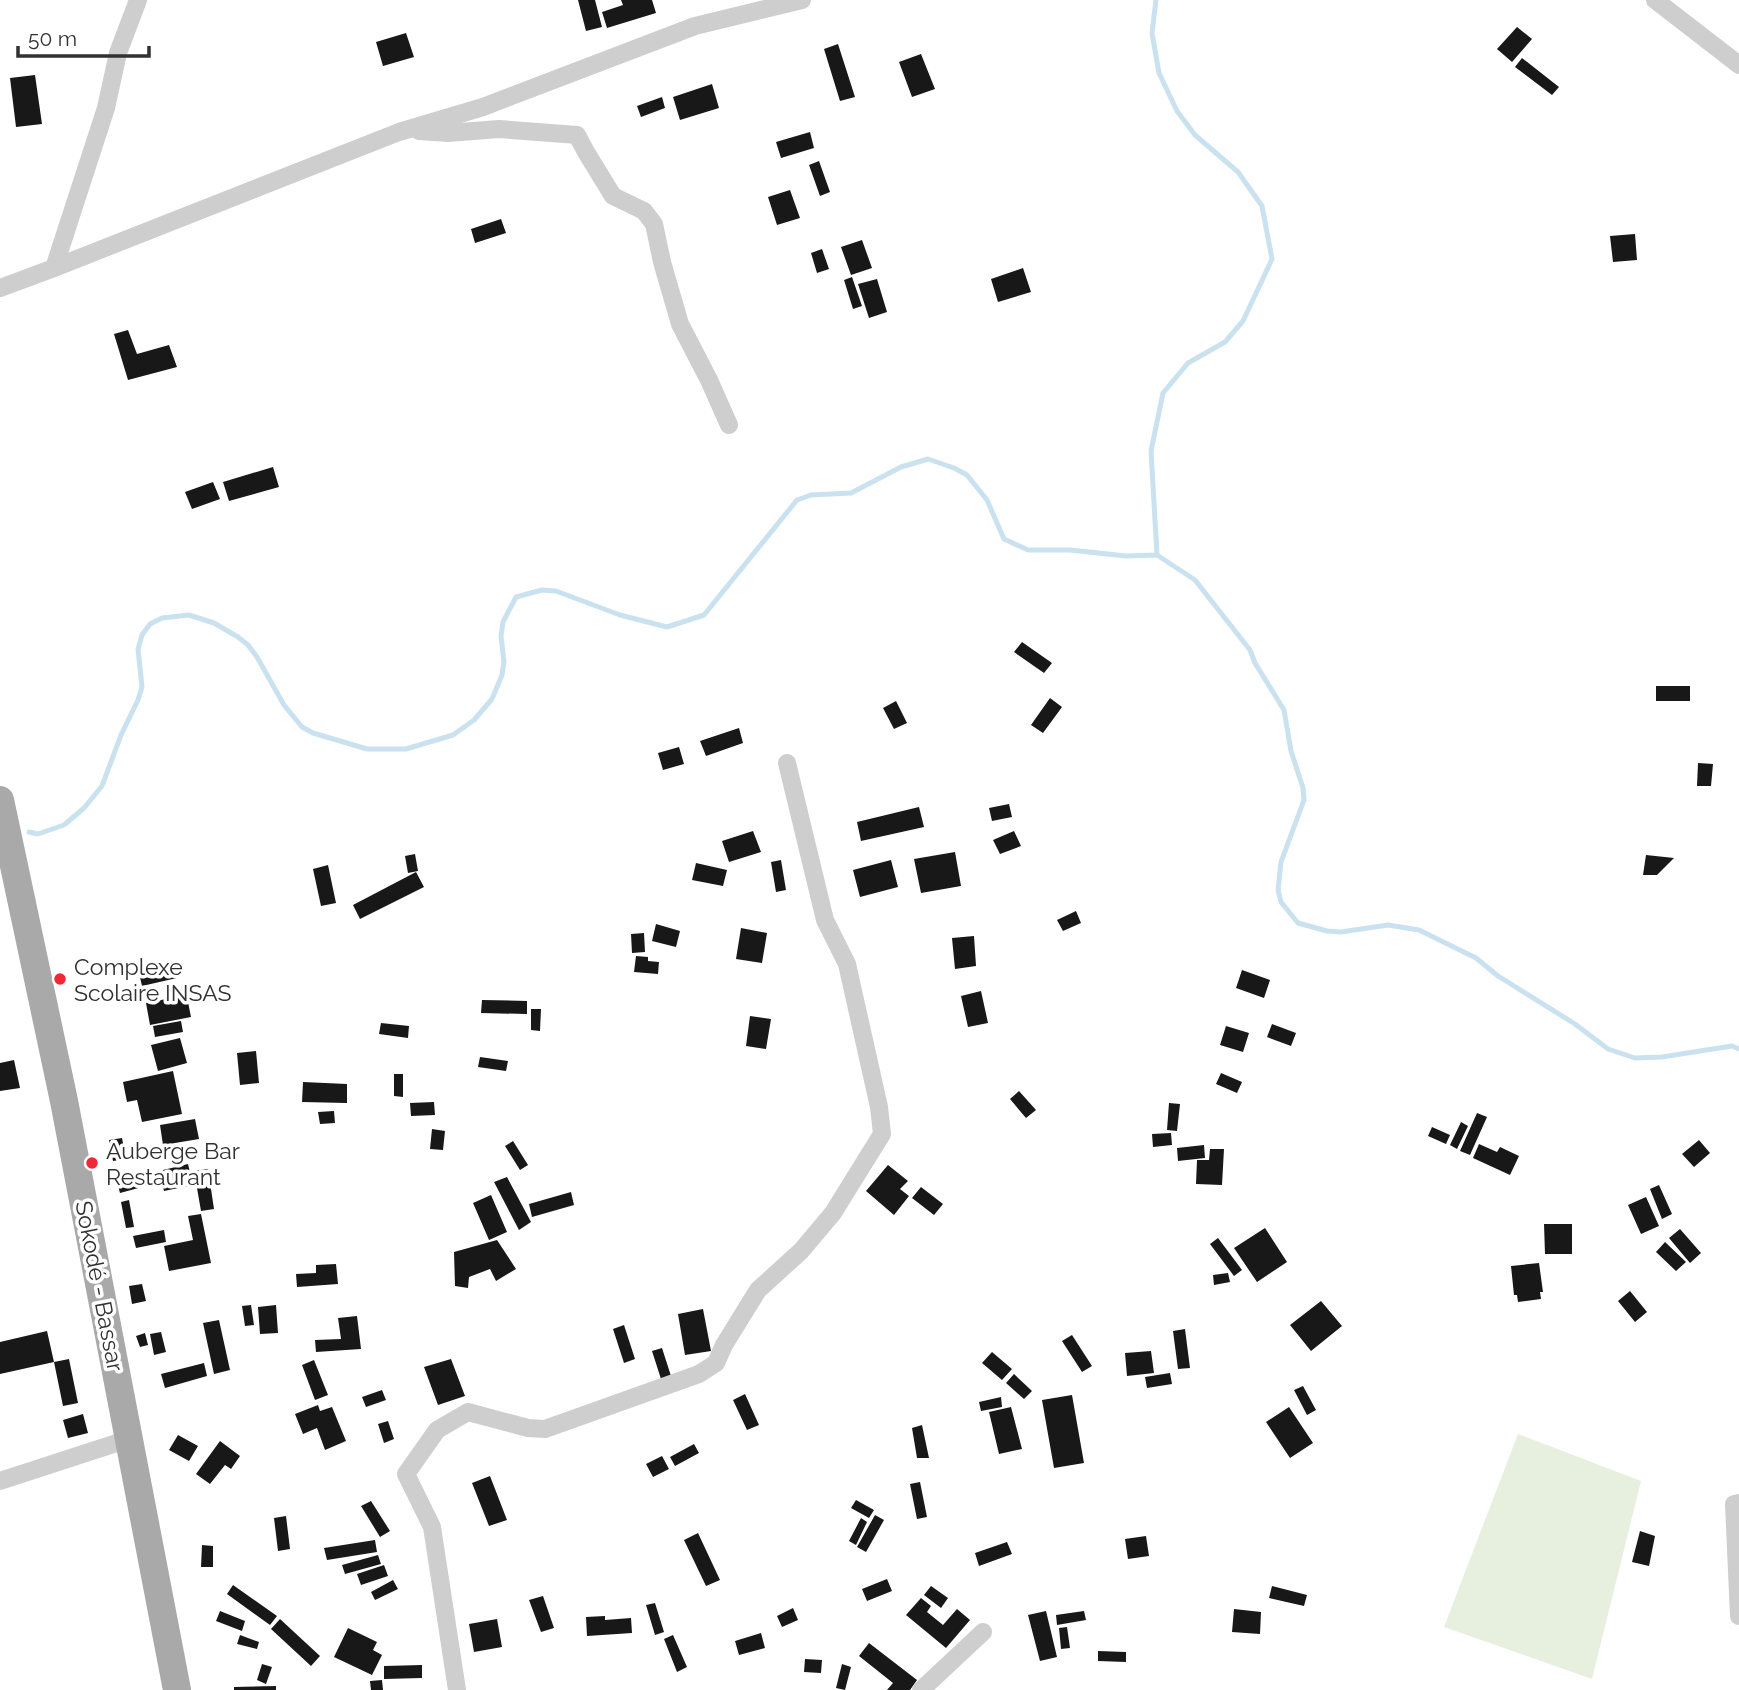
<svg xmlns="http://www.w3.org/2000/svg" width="1739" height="1690" viewBox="0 0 1739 1690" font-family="Raleway,sans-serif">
<rect width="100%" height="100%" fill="#fff"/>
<path fill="#e7efdf" d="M1518 1434 1641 1481 1592 1679 1444 1627Z"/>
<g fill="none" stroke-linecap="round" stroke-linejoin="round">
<path stroke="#cae1f0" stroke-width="5" d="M1156 0 1152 33 1159 73 1177 111 1195 135 1238 172 1262 206 1272 259 1243 321 1225 342 1188 363 1163 393 1151 451 1157 555
M29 832 38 834 64 825 84 808 102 786 121 735 138 700 142 687 138 649 142 635 150 624 162 618 189 615 214 623 238 637 248 645 257 657 284 705 302 727 313 733 367 749H406L453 735 474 720 492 699 502 675 504 662 501 636 503 622 516 597 542 590 556 591 620 615 667 627 704 615 797 500 811 495 851 493 901 467 928 459 954 468 967 475 987 500 1004 539 1028 550H1070L1126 556 1157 555 1195 580 1250 650 1255 663 1284 710 1291 751 1303 788 1304 800 1281 862 1278 890 1281 902 1298 923 1327 931 1341 932 1388 925 1419 930 1476 958 1498 976 1575 1024 1608 1049 1635 1058 1662 1057 1732 1046 1739 1049"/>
</g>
<path fill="#181818" d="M578 0H595L602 27 586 31Z
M621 0H652L656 13 607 28 602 12 623 5Z
M1517 27 1532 39 1512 62 1497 49Z
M406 33 414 57 383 66 376 42Z
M838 44 855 97 840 101 824 49Z
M921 54 935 89 912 97 899 62Z
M1522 58 1559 87 1552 95 1515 67Z
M35 75 42 124 16 127 10 78Z
M712 84 719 108 680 120 673 97Z
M662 97 665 108 641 117 637 106Z
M810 132 814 148 781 158 776 142Z
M819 161 830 192 820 196 809 165Z
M790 190 800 218 777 225 768 197Z
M501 219 506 233 475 243 471 229Z
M1635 234 1637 260 1613 262 1610 236Z
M862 240 872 268 851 275 841 247Z
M822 249 829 269 817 273 811 253Z
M1023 268 1031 292 998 302 991 279Z
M852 277 862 306 853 309 844 280Z
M877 279 887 312 869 318 858 284Z
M128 330 137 354 169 345 177 367 128 380 114 334Z
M273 467 279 487 229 501 223 482Z
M213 482 220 499 192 509 185 492Z
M1022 642 1052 663 1044 673 1014 652Z
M1656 686H1690V701H1656Z
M1050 698 1062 707 1043 733 1031 725Z
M896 701 907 723 894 729 883 708Z
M739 728 743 743 706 756 700 741Z
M679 747 684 764 663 770 658 753Z
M1698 763 1713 764 1711 786H1697Z
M1009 804 1012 817 992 821 989 808Z
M919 807 924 827 861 841 857 822Z
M753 831 761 852 729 862 722 841Z
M1014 831 1021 846 1000 854 993 840Z
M955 852 961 886 921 893 914 859Z
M415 854 418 871 408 873 405 856Z
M1646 855 1674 858 1657 875H1643Z
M781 860 786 890 776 892 771 862Z
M891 860 898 887 860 897 853 870Z
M696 863 727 870 723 886 692 880Z
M328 865 336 903 321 906 313 869Z
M416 872 424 887 360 919 353 905Z
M1076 911 1081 923 1063 931 1057 920Z
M656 924 680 931 676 947 652 941Z
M741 928 767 933 762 963 736 959Z
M644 933 645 952 632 953 631 934Z
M974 936 976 966 955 969 952 938Z
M636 956 648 957V961L659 962 658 974 634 972Z
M174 965 177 978 142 986 139 973Z
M1242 970 1270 980 1264 998 1236 988Z
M185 987 191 1017 150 1025 146 1003 166 999 164 991Z
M981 991 988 1023 968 1027 961 996Z
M482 1000 527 1001V1014L481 1013Z
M531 1009H541L540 1031 531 1030Z
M750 1016 771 1019 766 1049 746 1046Z
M181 1021 183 1032 155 1037 153 1026Z
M381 1023 409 1026 408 1038 379 1034Z
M1272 1024 1296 1033 1291 1046 1267 1037Z
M1226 1026 1249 1033 1243 1052 1220 1045Z
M180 1038 187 1063 158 1071 151 1045Z
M256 1051 259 1083 240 1085 237 1053Z
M480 1057 508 1061 506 1071 478 1067Z
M14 1060 20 1088 0 1091V1063Z
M173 1071 182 1114 142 1122 137 1100 127 1102 123 1082Z
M1221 1073 1242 1082 1237 1093 1216 1084Z
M394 1074H403V1097L394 1096Z
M303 1082 347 1084V1103L302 1102Z
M1019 1091 1036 1110 1026 1118 1010 1099Z
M434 1102 435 1115 411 1116 410 1103Z
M1169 1103 1180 1104 1177 1131 1167 1130Z
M334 1111 335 1123 320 1124 318 1112Z
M1477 1113 1487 1117 1470 1155 1460 1151Z
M195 1119 199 1139 163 1145 160 1125Z
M1461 1122 1468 1126 1457 1149 1450 1145Z
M1432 1127 1450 1135 1446 1144 1428 1136Z
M432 1129 445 1131 443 1150 430 1149Z
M1171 1133 1172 1145 1153 1147 1152 1134Z
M122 1138 126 1159 113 1161 109 1140Z
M1699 1140 1710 1153 1694 1167 1682 1154Z
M513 1141 528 1165 520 1170 505 1146Z
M1479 1144 1497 1152 1500 1147 1519 1156 1510 1175 1473 1158Z
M1204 1145 1205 1158 1178 1161 1177 1148Z
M1210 1149H1224L1222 1185 1196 1184 1197 1160H1209Z
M188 1164 193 1185 164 1191 159 1171Z
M888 1165 908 1181 900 1189 909 1196 894 1215 866 1191Z
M208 1169 214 1209 201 1211 194 1171Z
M144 1175 146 1186 120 1193 117 1182Z
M507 1177 531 1222 519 1230 494 1182Z
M1659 1185 1672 1214 1662 1219 1650 1189Z
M921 1187 943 1204 934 1215 912 1198Z
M571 1192 574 1205 532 1217 529 1204Z
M491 1195 507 1232 489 1240 473 1203Z
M1646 1197 1659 1226 1641 1234 1628 1205Z
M129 1200 134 1227 126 1228 121 1202Z
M201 1214 211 1263 169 1271 164 1246 193 1240 188 1216Z
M1544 1224H1572V1254H1545Z
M1265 1228 1287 1262 1257 1282 1234 1248Z
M1680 1229 1701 1253 1690 1263 1669 1238Z
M164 1230 166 1242 136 1248 133 1236Z
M1218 1238 1242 1270 1234 1276 1210 1244Z
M497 1240 516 1269 496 1281 490 1269 469 1277 468 1288 455 1286 454 1252Z
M1665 1242 1686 1262 1676 1271 1656 1252Z
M1539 1263 1543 1292H1540L1541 1299 1518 1302 1517 1295H1514L1511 1266Z
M336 1264 338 1284 297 1287 296 1274 316 1273V1265Z
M1228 1273 1230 1282 1214 1285 1213 1275Z
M142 1284 146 1301 132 1304 129 1286Z
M1630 1291 1647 1312 1635 1322 1618 1301Z
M1321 1301 1342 1326 1311 1351 1290 1325Z
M251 1305 254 1325 245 1326 242 1306Z
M276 1305 278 1333 260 1334 258 1307Z
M703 1309 711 1351 685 1355 678 1314Z
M357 1316 361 1349 316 1352 315 1340 341 1339 338 1318Z
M219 1320 230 1370 214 1374 203 1323Z
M624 1325 635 1359 624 1363 613 1329Z
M1185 1329 1190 1368 1178 1369 1173 1331Z
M47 1331 54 1362 0 1374V1342Z
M161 1332 166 1352 154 1355 150 1334Z
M145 1333 148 1345 140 1347 136 1336Z
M1072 1335 1092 1366 1082 1372 1062 1341Z
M662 1348 671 1376 661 1379 652 1351Z
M1151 1351 1154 1373 1127 1376 1125 1353Z
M992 1352 1012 1369 1002 1380 982 1363Z
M69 1359 78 1403 63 1406 54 1362Z
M451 1359 465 1396 438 1405 424 1367Z
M314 1360 328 1395 315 1400 302 1365Z
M204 1363 207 1376 165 1388 161 1374Z
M1170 1373 1172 1384 1147 1388 1145 1377Z
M1014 1374 1032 1391 1024 1399 1006 1383Z
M1303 1386 1316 1410 1307 1415 1294 1390Z
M382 1390 386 1400 366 1407 362 1397Z
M745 1394 759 1425 747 1430 733 1400Z
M1072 1395 1084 1463 1054 1468 1042 1400Z
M1001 1397 1002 1407 981 1411 979 1402Z
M318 1405 320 1411 332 1407 346 1441 325 1450 317 1428 303 1434 295 1414Z
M1011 1407 1022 1449 999 1454 989 1412Z
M1289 1407 1313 1443 1290 1458 1266 1422Z
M83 1414 88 1433 68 1438 63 1420Z
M388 1421 394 1439 384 1443 378 1424Z
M922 1425 929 1458H917L912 1428Z
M178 1435 198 1446 189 1461 169 1450Z
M220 1441 240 1456 231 1469 225 1465 210 1484 196 1474Z
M694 1444 699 1453 675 1466 670 1457Z
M662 1456 669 1469 653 1477 646 1464Z
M490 1476 507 1520 489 1526 472 1483Z
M920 1482 927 1517 917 1519 910 1484Z
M856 1500 874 1510 869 1518 851 1508Z
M371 1501 390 1531 380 1537 361 1506Z
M875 1515 884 1520 866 1552 857 1547Z
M286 1516 290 1549 278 1551 274 1518Z
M861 1518 867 1522 856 1545 849 1541Z
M1640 1531 1655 1536 1649 1566 1632 1562Z
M698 1533 720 1580 706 1586 684 1540Z
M1146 1536 1149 1556 1128 1559 1125 1539Z
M375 1540 377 1552 327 1560 324 1548Z
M1007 1542 1012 1554 979 1566 975 1553Z
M202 1545 213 1546V1567H201Z
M378 1555 381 1564 345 1574 342 1565Z
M384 1565 388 1576 361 1585 357 1574Z
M887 1579 892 1591 867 1601 862 1589Z
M393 1580 398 1589 375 1600 371 1592Z
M233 1585 277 1616 270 1625 227 1594Z
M931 1586 948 1598 941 1608 924 1595Z
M1272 1586 1307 1595 1304 1606 1269 1598Z
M543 1596 554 1628 541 1632 529 1600Z
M921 1598 931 1606 927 1612 943 1625 957 1609 970 1620 946 1648 906 1615Z
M655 1603 664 1632 655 1635 646 1605Z
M793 1608 798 1620 782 1627 777 1616Z
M1234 1609 1261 1612 1260 1634 1232 1632Z
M220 1611 245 1621 242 1631 216 1621Z
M1046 1611 1057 1657 1040 1661 1028 1615Z
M1084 1611 1086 1620 1057 1625 1056 1615Z
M605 1616V1620L631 1618 632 1633 587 1636 586 1617Z
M280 1619 320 1656 311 1666 271 1629Z
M497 1619 502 1647 474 1652 469 1624Z
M1067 1627 1070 1648 1061 1649 1059 1628Z
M348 1628 377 1642 373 1650 382 1655 372 1675 334 1657Z
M761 1633 765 1648 739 1655 735 1641Z
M240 1635 259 1642 257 1649 237 1644Z
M673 1635 687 1667 677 1672 664 1639Z
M869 1643 917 1680 910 1690H887L893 1683 859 1656Z
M1098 1651 1126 1652V1662L1098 1661Z
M805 1659 822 1660 821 1673 804 1672Z
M262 1664 272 1667 266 1684 257 1680Z
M842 1664 851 1667 845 1690 836 1688Z
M422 1665V1678L384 1679V1666Z
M382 1680 383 1690H371L370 1681Z
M276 1686V1690H234V1687Z"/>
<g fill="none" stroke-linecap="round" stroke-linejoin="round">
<path stroke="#cecece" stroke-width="18" d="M1655 0 1739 65
M419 131 448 133 499 129 577 135 586 152 613 196 644 211 654 224 662 262 680 324 709 380 729 425
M54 268 106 108 118 53 138 0
M0 288 54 268 399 132 483 107 695 26 802 0
M0 1481 129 1439
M1739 1503 1734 1504 1739 1616
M457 1690 432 1527 406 1474 437 1430 468 1412 528 1428 545 1429 699 1374 716 1363 724 1345 758 1290 801 1251 833 1213 882 1134 879 1107 847 964 825 920 787 763
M921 1690 983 1632"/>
<path stroke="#a9a9a9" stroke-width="28" d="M0 800 64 1101 177 1690"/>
</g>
<g fill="#f32837" stroke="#fff" stroke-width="2.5">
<circle cx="60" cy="979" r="7"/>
<circle cx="92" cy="1163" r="7"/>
</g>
<g text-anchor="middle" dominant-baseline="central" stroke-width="7" stroke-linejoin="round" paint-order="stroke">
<g font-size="23" fill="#313131" stroke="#fff" text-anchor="start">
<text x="74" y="966">Complexe<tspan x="74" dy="26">Scolaire INSAS</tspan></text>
<text x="106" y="1150">Auberge Bar<tspan x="106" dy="26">Restaurant</tspan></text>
</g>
<g font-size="23" fill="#313131" stroke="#fff">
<text transform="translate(100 1286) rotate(79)">Sokodé - Bassar</text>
</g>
</g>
<path d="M18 46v10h131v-10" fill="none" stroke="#313131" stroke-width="3.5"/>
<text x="28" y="46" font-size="21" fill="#313131" stroke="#ffffff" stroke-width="5" paint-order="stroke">50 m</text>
</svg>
